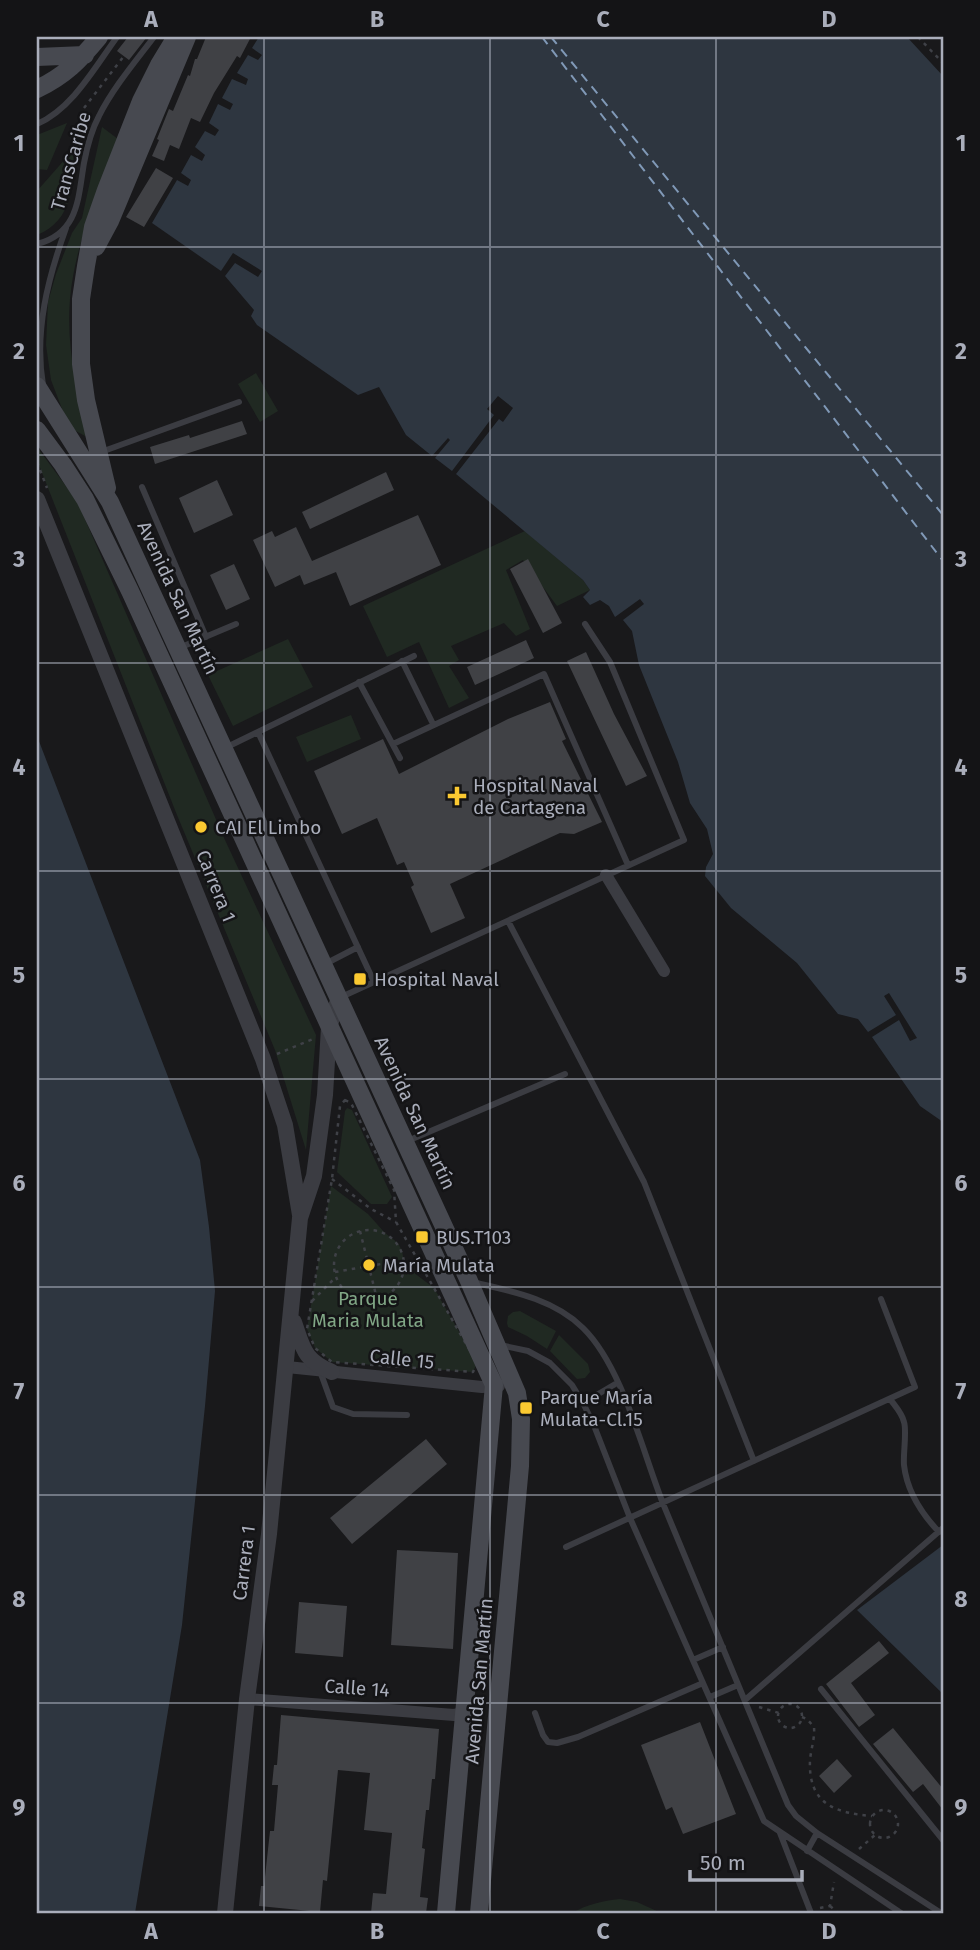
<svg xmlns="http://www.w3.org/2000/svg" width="980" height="1950" viewBox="0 0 980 1950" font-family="'Fira Sans',sans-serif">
<rect width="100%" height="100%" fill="#19191b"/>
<path fill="#202922" d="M67 123 47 170 37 169V135Z
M102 127 118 139C99 191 75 243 70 299 66 345 77 392 87 437L72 429 64 414 51 380 46 345 48 302 56 274 72 233 82 218Z
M74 149C72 185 74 220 37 235V191Z
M256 373 278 411 260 422 238 384Z
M37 447 77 501 225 840 316 1035 306 1150 275 1050 177 815 37 460Z
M525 531 583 580 590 590 557 606 523 560 506 570 530 629 516 636 504 623 451 646 459 660 449 666 469 698 449 708 419 642 387 657 363 606Z
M288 639 313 687 233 726 208 675Z
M351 715 361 739 307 762 296 737Z
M347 1108 352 1110 392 1197 387 1204H371L337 1172 345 1111Z
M331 1186 368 1214 385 1233 398 1243 402 1251 405 1266 434 1288 477 1363 473 1372 332 1362 315 1348 307 1329Z
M520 1311 556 1331 547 1349 527 1336 508 1327 507 1323 508 1316 513 1312Z
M559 1335 588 1364 590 1372 585 1378 577 1379 550 1351Z
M620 1899 637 1902 661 1913H572C588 1904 602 1901 620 1899Z"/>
<path fill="#2e3640" d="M259 37H291L295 39 297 37H907L943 76V1122L920 1106 872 1037 899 1020 910 1041 917 1038 889 993 884 996 896 1015 868 1032 858 1019 838 1014 797 963 731 908 705 876 706 867 713 854 707 829 690 803 678 762 639 665 632 631 623 620 644 604 640 599 615 617 609 606 600 600 590 605 583 597 590 590 583 580 456 474 499 419 503 422 513 408 498 396 487 409 494 415 452 471 435 458 450 440 448 438 432 456 406 435 379 387 358 395 257 325 251 316 254 310 225 276 235 263 258 277 262 271 233 253 221 271 152 223 177 180 188 186 191 180 181 173 191 155 202 161 205 155 195 147 205 131 215 136 219 130 209 123 218 104 230 110 233 104 222 98 232 79 246 85 248 79 237 73 248 55 258 60 262 55 252 48Z
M37 736 200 1160 209 1227 215 1291 205 1406 182 1625 135 1913H37Z
M943 1545V1694L857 1610Z"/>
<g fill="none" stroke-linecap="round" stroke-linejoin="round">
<path stroke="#8099b7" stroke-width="2" stroke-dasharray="9 7" stroke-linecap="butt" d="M542 37 943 561
M551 37 943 515"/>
</g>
<path fill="#404145" d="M128 37H147L129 60 117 51Z
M206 37H251L240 58 237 56 214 93 200 122 191 118 179 149 170 145 164 161 152 156 159 140 157 139 169 109 173 111 188 75 190 76 195 59H197Z
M156 168 173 178 144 227 126 217Z
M242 421 247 434 155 464 150 447 189 435 190 438Z
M386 472 394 490 310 529 302 512Z
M217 480 233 515 194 533 179 498Z
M418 515 441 565 350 606 336 572 304 585 300 575 275 587 253 540 272 531 275 537 296 527 312 561Z
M528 559 562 623 543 633 510 569Z
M234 564 250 599 226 610 210 575Z
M526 640 534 658 475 685 467 667Z
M586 652 614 714 647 776 626 786 567 661Z
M550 702 566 739 562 741 602 822 574 834 560 833 450 884 465 918 431 933 411 887 414 885 404 862 397 865 377 818 342 834 314 771 383 739 399 774 508 719Z
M426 1439 447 1464 352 1544 330 1518Z
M397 1550 458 1553 453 1649 391 1645Z
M299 1602 347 1606 343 1657 295 1653Z
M879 1641 889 1653 851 1683 875 1715 859 1727 826 1684Z
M281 1715 439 1729 435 1779H432L429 1810H426L422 1848 425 1849 420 1897 428 1898 426 1913H371L373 1893 386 1894 392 1833 364 1830 370 1773 338 1770 327 1881 323 1880 320 1912 259 1906 261 1886H264L270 1831H274L278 1785H272L274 1765H277Z
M700 1722 736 1814 683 1834 672 1807 666 1810 641 1745Z
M893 1728 943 1789V1810L923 1784 913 1792 873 1744Z
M837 1759 852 1776 834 1793 819 1776Z"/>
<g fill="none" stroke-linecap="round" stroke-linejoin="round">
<path stroke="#3f4147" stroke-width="2.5" stroke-dasharray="3.5 5" stroke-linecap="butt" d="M918 37 943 63
M84 108 124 56
M37 462 47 488
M277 1054 313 1039
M345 1100 351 1103 394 1190 396 1222 477 1363 473 1372 332 1362 315 1348 307 1329 332 1179 340 1106Z
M332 1179 371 1209 396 1222
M334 1265a35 35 0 1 1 70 0a35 35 0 1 1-70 0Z
M360 1231 377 1299
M335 1272 404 1260
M312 1301 336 1277
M778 1716a12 12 0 1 1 24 0a12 12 0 1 1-24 0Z
M759 1707 779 1713
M802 1717 807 1719 814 1727C815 1738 811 1749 810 1760 808 1804 835 1813 872 1816
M870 1824a14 14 0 1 1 28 0a14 14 0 1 1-28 0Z
M859 1849 875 1835
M830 1906 838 1913
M820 1908 830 1906 834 1882"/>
<path stroke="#3b3c42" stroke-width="6" d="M37 124C72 109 95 67 117 37
M37 244C79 233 78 198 84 163 87 147 91 131 99 116 113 88 135 62 154 37
M43 385C34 331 48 278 66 228
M101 452 239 402
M142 487 206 637
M179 648 236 624
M402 661 433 724
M359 682 400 758
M258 732 374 982
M393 744 544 674 628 865
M227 747 414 656
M508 921 644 1182 754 1461
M325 964 358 947
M339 998 684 840 610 662 585 624
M405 1142 565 1074
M472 1282C511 1291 554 1299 583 1328 623 1367 643 1454 664 1506 705 1606 747 1705 788 1805L796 1816 817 1833 941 1913
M500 1345 528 1351 550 1363 572 1385 583 1403 593 1423 630 1518 764 1821 901 1913
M320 1371 333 1407 353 1414 407 1415
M890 1399C895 1406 902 1413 904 1422 907 1431 903 1454 904 1465 907 1492 921 1513 939 1532
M583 1403 617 1383
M566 1547 915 1387 881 1299
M693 1660 723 1647
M821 1689 943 1840
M710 1697 738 1685
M745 1700 943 1528
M535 1713 543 1735 548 1742 557 1743 578 1737 703 1683
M780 1833 811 1913
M807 1851 817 1833"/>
<path stroke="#3b3c42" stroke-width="12" d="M606 875 664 971
M287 1367 482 1387 499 1386
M247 1699 454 1715 464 1713"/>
<path stroke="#3b3c42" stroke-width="16" d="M37 499 263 1059 285 1125 300 1215
M294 1322C303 1348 304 1361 332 1372
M225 1913 247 1699 269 1534 300 1218 314 1176 325 1095 329 1027 339 998"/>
<path stroke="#474950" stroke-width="18" d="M37 57 85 55
M37 89C65 76 80 60 99 37
M96 247 110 221 187 37
M37 386 110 502 469 1281 517 1393 521 1419 520 1466 479 1913
M37 430 63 465 85 499 130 591 494 1385 446 1913
M107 488 86 400 81 364V299L86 266 93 227 106 190 141 101 159 65 176 37"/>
</g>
<path fill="none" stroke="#aaaebb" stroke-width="2" stroke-opacity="0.55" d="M264 37V1913M490 37V1913M716 37V1913M37 247H943M37 455H943M37 663H943M37 871H943M37 1079H943M37 1287H943M37 1495H943M37 1703H943"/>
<g fill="#fbc931" stroke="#141416" stroke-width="2.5">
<path d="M453.5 785.5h7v7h7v7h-7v7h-7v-7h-7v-7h7z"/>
<circle cx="201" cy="827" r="7"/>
<rect x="353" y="972" width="14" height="14" rx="3.5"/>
<rect x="415" y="1230" width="14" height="14" rx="3.5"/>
<circle cx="369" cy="1265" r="7"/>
<rect x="519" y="1401" width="14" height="14" rx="3.5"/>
</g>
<g text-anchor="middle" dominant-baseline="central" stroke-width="5" stroke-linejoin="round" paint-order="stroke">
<g font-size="19" fill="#aaaebb" stroke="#141416">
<text transform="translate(71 161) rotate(-74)">TransCaribe</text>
<text transform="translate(178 598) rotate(65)">Avenida San Martín</text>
<text transform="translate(216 886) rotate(68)">Carrera 1</text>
<text transform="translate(415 1113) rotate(65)">Avenida San Martín</text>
<text transform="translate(402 1359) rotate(6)">Calle 15</text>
<text transform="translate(244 1563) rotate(-83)">Carrera 1</text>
<text transform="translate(479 1681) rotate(-85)">Avenida San Martín</text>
<text transform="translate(357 1688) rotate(4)">Calle 14</text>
</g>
<g font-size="19" fill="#aaaebb" stroke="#141416" text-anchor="start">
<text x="473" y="785">Hospital Naval<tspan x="473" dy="22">de Cartagena</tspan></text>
<text x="215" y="827">CAI El Limbo</text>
<text x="374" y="979">Hospital Naval</text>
<text x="436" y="1237">BUS.T103</text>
<text x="383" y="1265">María Mulata</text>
<text x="540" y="1397">Parque María<tspan x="540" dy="22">Mulata-Cl.15</tspan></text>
</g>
<g font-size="19" fill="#81a786" stroke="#141416">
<text x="368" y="1298">Parque<tspan x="368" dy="22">Maria Mulata</tspan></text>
</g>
</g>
<rect width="980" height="1950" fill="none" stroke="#141416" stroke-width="77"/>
<path d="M690 1870v10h112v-10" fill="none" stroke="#aaaebb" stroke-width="3.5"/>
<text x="700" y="1870" font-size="21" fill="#aaaebb" stroke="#141416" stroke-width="5" paint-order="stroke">50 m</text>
<rect x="38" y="38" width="904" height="1874" fill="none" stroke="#aaaebb" stroke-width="2.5"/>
<g font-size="23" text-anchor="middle" font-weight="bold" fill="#aaaebb">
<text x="151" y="27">A</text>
<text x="377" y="27">B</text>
<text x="603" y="27">C</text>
<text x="829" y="27">D</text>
<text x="19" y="151">1</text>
<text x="961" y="151">1</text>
<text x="19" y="359">2</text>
<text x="961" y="359">2</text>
<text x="19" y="567">3</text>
<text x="961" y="567">3</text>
<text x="19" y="775">4</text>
<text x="961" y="775">4</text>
<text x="19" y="983">5</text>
<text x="961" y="983">5</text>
<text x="19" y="1191">6</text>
<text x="961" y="1191">6</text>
<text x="19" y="1399">7</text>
<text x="961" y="1399">7</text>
<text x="19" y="1607">8</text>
<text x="961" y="1607">8</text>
<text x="19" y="1815">9</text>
<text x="961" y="1815">9</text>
<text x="151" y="1939">A</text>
<text x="377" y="1939">B</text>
<text x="603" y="1939">C</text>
<text x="829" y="1939">D</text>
</g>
</svg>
